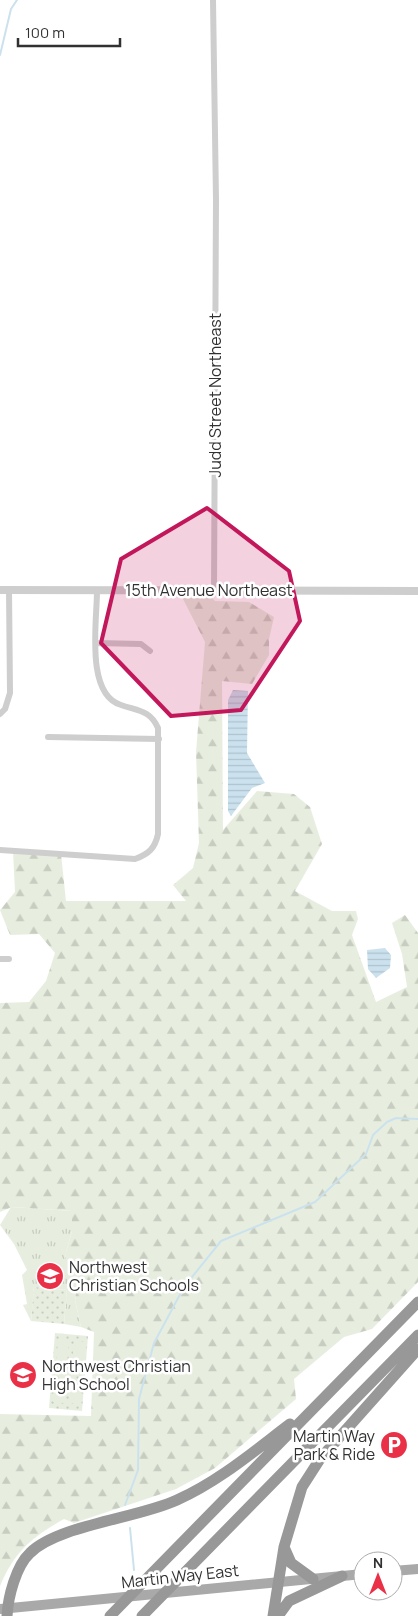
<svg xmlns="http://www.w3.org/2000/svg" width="418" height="1616" viewBox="0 0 418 1616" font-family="Manrope,sans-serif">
<defs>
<pattern id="grass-tufts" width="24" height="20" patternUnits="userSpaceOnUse" patternTransform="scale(1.25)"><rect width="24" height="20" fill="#e7eedf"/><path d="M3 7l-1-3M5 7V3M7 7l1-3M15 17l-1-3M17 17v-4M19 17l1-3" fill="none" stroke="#c7cdc0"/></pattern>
<pattern id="forest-firs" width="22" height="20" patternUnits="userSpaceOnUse" patternTransform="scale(1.25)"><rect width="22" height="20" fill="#e7eedf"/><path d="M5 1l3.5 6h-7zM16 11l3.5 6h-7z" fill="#c7cdc0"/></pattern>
<pattern id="park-dots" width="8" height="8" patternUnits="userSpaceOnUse" patternTransform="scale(1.25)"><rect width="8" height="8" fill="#e7eedf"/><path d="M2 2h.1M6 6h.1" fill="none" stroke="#c7cdc0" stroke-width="1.8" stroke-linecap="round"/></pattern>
<pattern id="water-rules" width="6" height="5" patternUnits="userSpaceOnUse" patternTransform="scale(1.25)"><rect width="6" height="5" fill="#cbe2ee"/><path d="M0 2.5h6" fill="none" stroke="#afc2cd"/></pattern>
</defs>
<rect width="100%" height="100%" fill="#fff"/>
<path fill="url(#grass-tufts)" d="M11 1207 73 1211 72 1231 65 1256 78 1277 75 1300 81 1327 64 1324 67 1290 34 1287 31 1321 23 1305 27 1304 22 1275 27 1270 14 1244 0 1225Z"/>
<path fill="url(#forest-firs)" d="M209 595 215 601 249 602 274 617 269 639V655L252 684 222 681 223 830 257 791 294 794 310 807 322 844 295 891 332 911H356L358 919 352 935 376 1002 407 987 402 954 392 923 405 915 418 933V1282L372 1329 344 1337 294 1379 296 1399 215 1468 176 1489 74 1523 64 1519C31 1538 15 1551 0 1586V1414L91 1416 94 1332 81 1327 75 1300 78 1277 65 1256 72 1231V1211L12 1207 0 1212V1003L29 1002 46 981 55 953 39 934 10 935 0 910 15 892 13 851 61 854 66 901H186L173 885 193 868 199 843 196 752 205 642 182 597Z"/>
<path fill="url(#park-dots)" d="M34 1287 67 1290 64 1324 31 1321Z
M55 1333 88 1336 82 1411 49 1408Z"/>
<path fill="#e7eedf" d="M58 1340 69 1341 67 1365 56 1364Z
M74 1341 85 1342 83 1366 72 1365Z
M55 1377 66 1378 64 1403 53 1402Z
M71 1379 82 1380 80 1404 69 1403Z"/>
<path fill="url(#water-rules)" d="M233 690 248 691 247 753 265 783 252 788 231 816 228 811V700Z
M385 948 391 955 390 968 376 978 368 969 367 950Z"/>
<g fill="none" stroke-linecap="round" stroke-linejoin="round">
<path stroke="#cbe2ee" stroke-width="2" d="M0 55 11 9 17 0
M125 1505 138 1470 139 1399 154 1343 184 1287 221 1241 315 1202 366 1154 373 1135 387 1122 396 1118 418 1119
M130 1528 134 1570"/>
<path stroke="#cecece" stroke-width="6" d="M213 0 216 200 214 591
M97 643 141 644 150 651
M0 714 5 709 10 693 9 590
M48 737 159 739
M0 850 135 859C149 854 155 848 158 834V728C150 710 138 711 121 705 85 694 97 621 97 591
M0 959H9"/>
<path stroke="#cecece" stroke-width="8" d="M0 590 418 591"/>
<path stroke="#a9a9a9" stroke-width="10" d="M393 1571 418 1569
M0 1609 363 1574"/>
<path stroke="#989898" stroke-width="11" d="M284 1547 291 1563 313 1579
M7 1616C8 1597 16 1566 30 1553 58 1525 139 1518 177 1500 219 1481 253 1452 290 1424
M110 1616 418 1302
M142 1616 418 1335
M273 1616 284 1547 302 1487 320 1459 418 1349
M278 1616 289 1601 342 1576"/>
</g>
<path fill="#c2185b" fill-opacity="0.2" stroke="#c2185b" stroke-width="4" stroke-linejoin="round" d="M207 508 289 571 300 621 241 710 171 716 101 643 121 559Z"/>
<defs>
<g id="school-disc" transform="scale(1.4375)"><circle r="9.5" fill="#ea3047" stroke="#fff"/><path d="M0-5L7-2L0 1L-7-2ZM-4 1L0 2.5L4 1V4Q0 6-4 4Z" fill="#fff"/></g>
<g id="parking-disc" transform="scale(1.4375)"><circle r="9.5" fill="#ea3047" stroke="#fff"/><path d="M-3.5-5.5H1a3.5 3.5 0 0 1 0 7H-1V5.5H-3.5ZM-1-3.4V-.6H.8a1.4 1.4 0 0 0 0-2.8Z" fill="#fff"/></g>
</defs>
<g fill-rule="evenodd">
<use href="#school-disc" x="50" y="1276"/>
<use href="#school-disc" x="23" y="1375"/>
<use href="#parking-disc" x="394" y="1445"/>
</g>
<g text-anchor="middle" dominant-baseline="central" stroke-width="5" stroke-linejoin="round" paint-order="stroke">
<g font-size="16" fill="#313131" stroke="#fff">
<text transform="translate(215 395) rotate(-90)">Judd Street Northeast</text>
<text x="209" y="590">15th Avenue Northeast</text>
<text transform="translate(180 1576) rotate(-6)">Martin Way East</text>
</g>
<g font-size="16" fill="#313131" stroke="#fff" text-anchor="start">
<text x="69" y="1267">Northwest<tspan x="69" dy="18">Christian Schools</tspan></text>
<text x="42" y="1366">Northwest Christian<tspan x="42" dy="18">High School</tspan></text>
<text x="375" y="1436" text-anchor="end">Martin Way<tspan x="375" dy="18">Park &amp; Ride</tspan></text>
</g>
</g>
<g transform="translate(378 1576)"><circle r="24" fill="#ffffff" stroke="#adadad"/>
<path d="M0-4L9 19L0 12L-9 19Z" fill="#ea3047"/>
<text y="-8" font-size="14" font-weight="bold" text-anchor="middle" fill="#313131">N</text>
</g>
<path d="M18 38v8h102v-8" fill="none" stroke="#313131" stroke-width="2.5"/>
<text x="25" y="38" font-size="15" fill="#313131" stroke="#ffffff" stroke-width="4" paint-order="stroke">100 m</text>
</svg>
